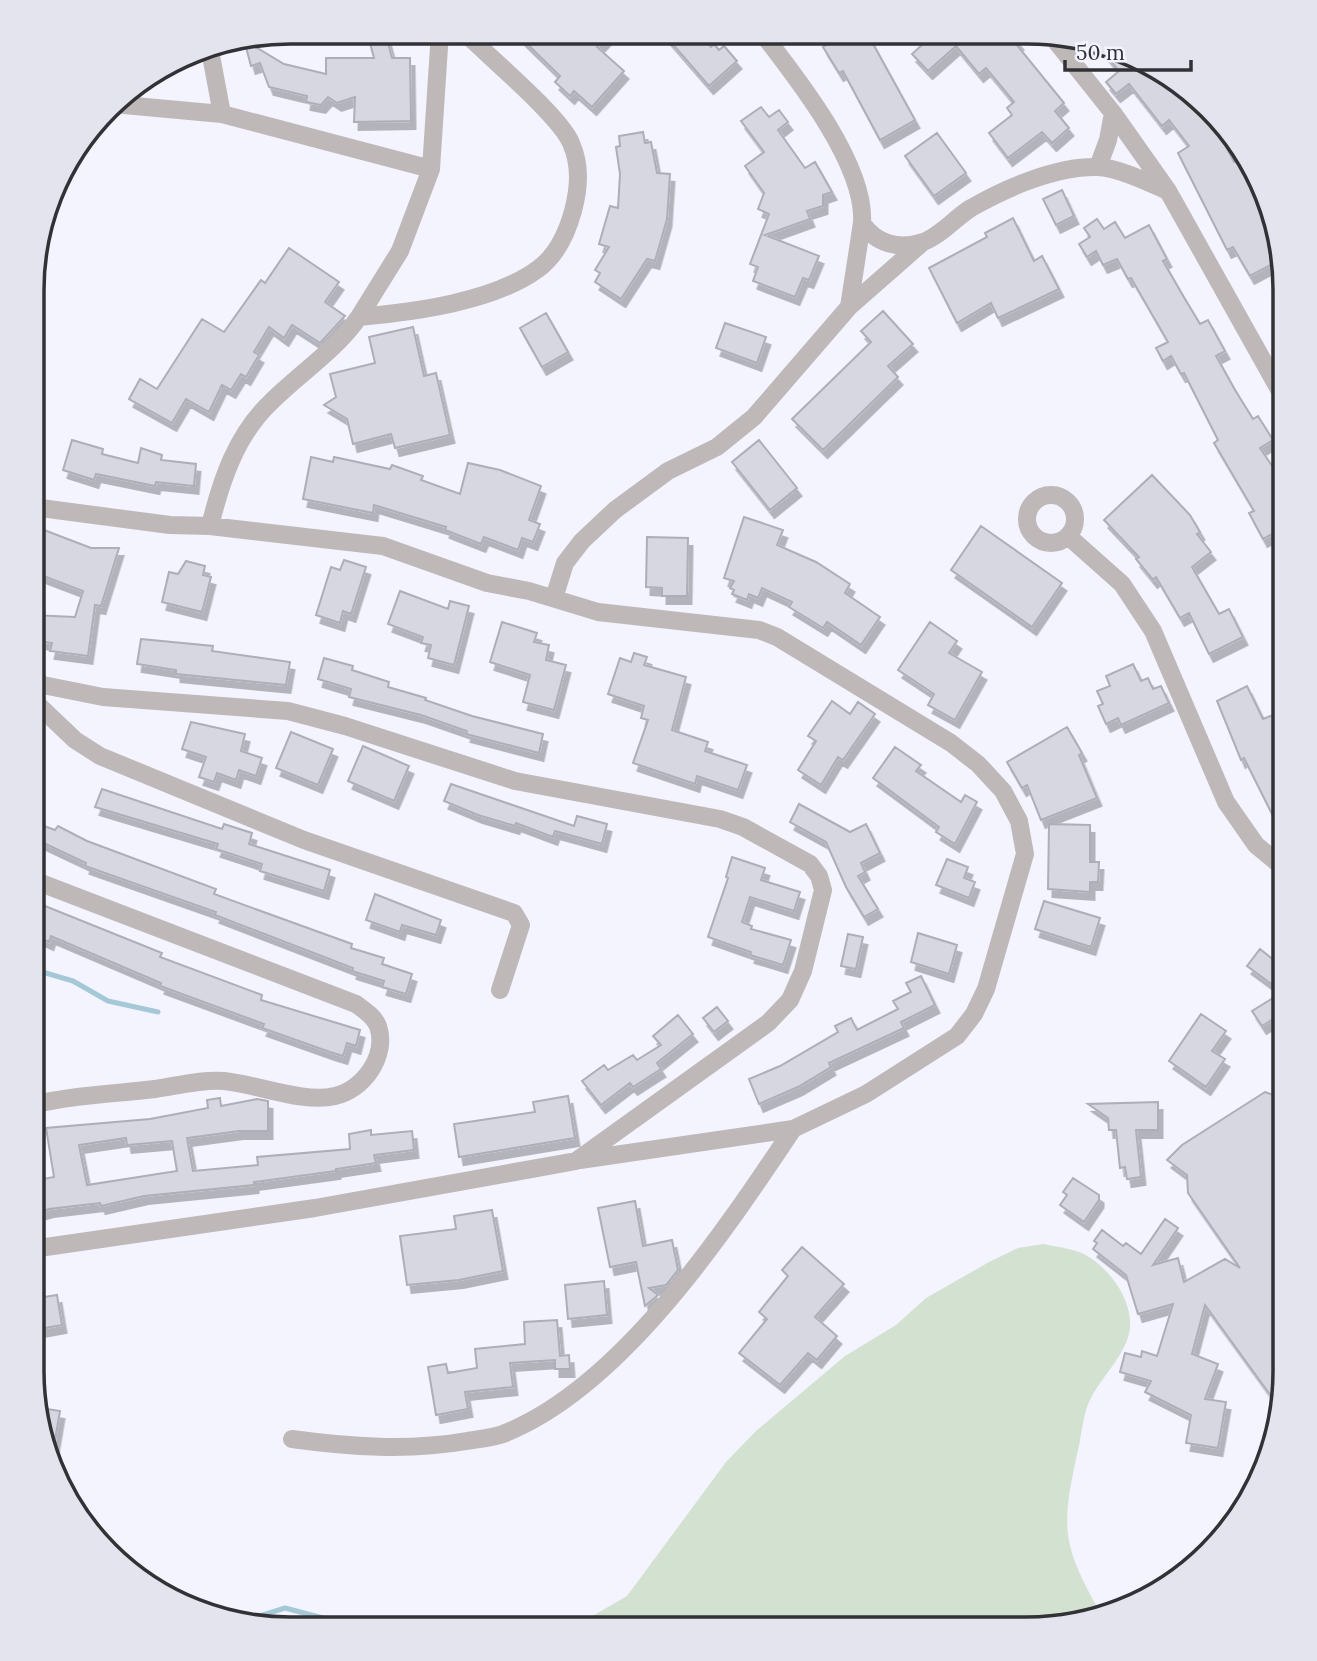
<svg xmlns="http://www.w3.org/2000/svg" width="1317" height="1661" viewBox="0 0 1317 1661" font-family="Lora,serif">
<defs>
<filter id="shadow"><feDropShadow dx="4.5" dy="8" stdDeviation="0" flood-color="#0004"/></filter>
</defs>
<rect width="100%" height="100%" fill="#f3f4ff"/>
<path fill="#d3e2d0" d="M1043 1244C1057 1247 1078 1249 1089 1257 1112 1272 1132 1300 1130 1328 1127 1354 1102 1376 1091 1398 1083 1412 1082 1434 1078 1450 1061 1527 1061 1543 1100 1612L1044 1629H570L627 1596 726 1462 756 1431 845 1356 896 1325 926 1298 989 1262 1018 1248Z"/>
<g fill="none" stroke-linecap="round" stroke-linejoin="round">
<path stroke="#a5c8d7" stroke-width="5" d="M32 969 73 981 108 1001 158 1012
M247 1620 285 1608 365 1629"/>
</g>
<path fill="#d6d7e1" stroke="#adaeb8" stroke-width="2" fill-rule="evenodd" filter="url(#shadow)" d="M367 32H385L392 58H410L411 121 354 122 355 97 337 103 328 97 321 105 306 102 307 96 269 87 260 63 251 66 244 40 284 64 326 74V58H374Z
M515 32H611L597 47 624 71 592 107 574 91 570 96 555 82 560 76Z
M663 33H700L711 47 714 44 719 50 724 46 737 61 709 86Z
M845 33H867L915 120 880 140 843 71 839 73 823 47Z
M935 33 1012 34 1019 42 1016 44 1064 103 1055 111 1069 128 1052 143 1042 132 1008 158 989 133 1012 115 1007 108 1014 102 986 68 979 74 956 46 928 71 912 54Z
M1101 49 1171 75 1212 119 1234 162 1240 159 1255 185 1257 183 1278 261 1250 276 1233 247 1227 250 1178 153 1189 146 1169 120 1162 126 1129 84 1116 94 1106 82 1119 71Z
M761 107 769 117 779 110 788 122 778 130 805 168 815 162 832 192 823 195V206L807 211 810 219 765 235 819 256 809 280 803 278 795 297 753 281 758 267 750 264 769 214 758 209 764 193 745 166 764 152 741 121Z
M643 132 645 143 651 142 657 173 670 174 667 219 655 261 647 259 621 299 595 282 600 273 595 270 609 247 599 244 610 206 618 208 620 174 616 147 620 146 619 136Z
M937 133 966 173 934 196 905 156Z
M1062 190 1074 216 1056 225 1043 199Z
M1013 218 1034 261 1042 256 1059 289 998 318 991 303 957 323 929 268 987 237 985 233Z
M1097 219 1104 229 1115 222 1125 238 1149 225 1167 259 1163 261 1182 294 1200 324 1208 320 1225 351 1216 356 1235 390 1253 419 1258 416 1273 440 1260 448 1285 485V527L1263 539 1249 513 1254 511 1214 443 1218 440 1184 373 1181 374 1171 356 1163 361 1156 348 1168 342 1131 278 1128 279 1117 259 1103 265 1096 251 1087 257 1079 244 1090 237 1084 228Z
M289 248 339 282 325 302 345 316 320 343 292 325 284 338 269 327 254 352 259 355 246 377 241 374 231 390 222 385 209 412 186 399 172 423 129 399 140 379 157 389 202 319 224 332 261 280 265 283Z
M883 311 913 344 888 366 898 377 823 450 792 419 871 342 861 331Z
M546 313 568 352 542 367 520 328Z
M725 323 766 337 757 363 716 348Z
M413 327 424 376 436 373 450 435 395 448 391 434 353 444 347 419 324 405 336 397 330 374 375 363 369 337Z
M72 440 103 449 102 454 138 463 141 448 162 455 161 460 196 464 194 486 156 482 155 486 96 474 94 480 63 470Z
M759 440 797 488 770 510 732 462Z
M311 457 333 462 334 457 390 469 392 465 423 476 421 480 460 494 468 463 500 470 541 486 529 520 540 524 533 542 522 538 518 550 484 537 481 544 445 530 446 527 374 505 373 513 303 499Z
M1152 475 1190 515 1200 532 1197 534 1211 552 1192 567 1219 614 1229 609 1243 637 1209 654 1189 613 1180 618 1156 577 1153 580 1136 559 1139 557 1104 520Z
M744 517 783 530 777 545 816 562 850 584 845 593 880 617 861 645 827 622 823 628 789 607 792 602 762 588 758 598 749 594 747 600 732 594 734 590 730 588 734 581 724 578Z
M981 526 1062 583 1032 627 951 570Z
M44 530 91 548H119L101 606 95 605 88 656 50 651 52 643 33 640V615L75 617 83 591 33 572V561Z
M647 537 688 538 687 596H662V588L646 587Z
M344 560 366 567 351 614 343 611 340 623 316 615 331 567 340 570Z
M186 561 205 566 203 575 211 577 202 612 162 602 169 572 178 574Z
M400 591 448 609 450 601 469 606 454 665 428 658 431 645 421 643 423 637 388 624Z
M502 622 537 633 534 642 549 645 546 660 566 665 554 710 523 702 530 675 490 662Z
M930 622 957 641 949 653 982 672 955 720 928 705 934 694 898 670Z
M141 639 213 646 212 651 290 662 286 685 176 674V670L137 664Z
M634 653 647 657 644 665 686 677 672 730 708 742 705 751 747 765 738 790 697 776 695 784 633 763 648 720 641 718 644 706 608 694 620 658 631 662Z
M324 658 353 666 352 670 389 682 388 687 426 698 425 700 472 716 543 734 539 753 466 734 467 731 421 715 349 697 351 689 318 679Z
M1133 664 1141 681 1148 678 1153 689 1161 686 1169 703 1121 725 1118 718 1106 724 1098 706 1103 704 1097 691 1110 686 1106 676Z
M1247 686 1263 719 1273 715 1285 744V812L1274 818 1244 758 1241 760 1217 701Z
M832 701 850 714 858 702 875 714 843 760 838 757 821 785 798 770 816 741 808 736Z
M191 722 245 734 241 751 262 758 256 776 239 770 236 780 217 773 214 782 199 777 206 757 182 749Z
M1067 727 1082 753 1079 755 1097 798 1041 820 1027 785 1022 788 1007 762Z
M291 732 333 749 318 785 276 768Z
M363 746 409 766 394 801 348 781Z
M895 747 921 765 916 771 961 802 965 795 977 802 955 844 936 832 939 827 873 778Z
M451 784 574 826 577 816 607 824 602 844 555 831 553 837 516 823 515 826 478 815 444 801Z
M102 789 222 829 224 824 252 833 249 844 330 870 324 891 260 871 262 864 216 849 218 844 95 807Z
M799 804 850 832 866 824 880 853 861 863 865 872 858 876 878 909 864 917 846 887 826 842 790 822Z
M33 822 55 830 58 826 87 841 216 889 214 894 352 944 351 948 384 958 382 964 412 974 406 994 382 987 384 981 352 971 353 968 215 915 216 912 85 866 86 863 33 838Z
M1049 824 1090 825V862H1099L1098 882H1090V892L1048 889Z
M732 857 765 868 761 880 800 892 794 911 750 897 742 922 752 926 751 929 791 940 783 965 750 955 751 952 708 937 728 878 726 877Z
M947 859 968 867 964 878 975 882 969 898 936 885Z
M375 894 441 920 436 935 402 925 400 932 366 920Z
M1044 901 1100 918 1091 947 1035 929Z
M40 904 162 953 160 957 262 995 261 1000 360 1030 356 1046 347 1043 343 1056 330 1052 262 1028 264 1024 160 986 161 983 51 936 49 942 32 934V921Z
M918 933 957 945 949 974 911 962Z
M848 934 863 937 856 969 841 966Z
M1260 949 1285 969 1274 986 1247 966Z
M921 976 935 1005 901 1022 904 1028 829 1063 831 1067 798 1087 759 1104 749 1079 780 1066 838 1032 835 1026 851 1018 857 1030 898 1009 893 1001 911 992 906 983Z
M1281 993 1285 1000V1012L1262 1026 1252 1011Z
M717 1007 728 1021 714 1032 703 1018Z
M1201 1014 1226 1031 1212 1051 1225 1059 1206 1087 1169 1061Z
M678 1015 693 1034 657 1063 661 1069 633 1087 630 1083 601 1105 582 1081 604 1065 608 1070 633 1055 637 1060 661 1045 653 1036Z
M1265 1092 1279 1097 1285 1103V1389L1279 1407 1205 1305 1192 1354 1218 1364 1205 1399 1226 1402 1218 1448 1186 1443 1191 1415 1145 1392 1151 1381 1120 1372 1125 1353 1141 1357 1142 1351 1157 1356 1173 1304 1138 1314 1126 1275 1093 1249 1097 1243 1094 1241 1102 1230 1123 1246 1126 1243 1141 1254 1165 1219 1178 1228 1153 1265 1178 1258 1184 1282 1225 1259 1240 1268 1188 1193 1187 1175 1167 1160 1182 1145Z
M568 1096 575 1138 459 1157 454 1124 535 1112 533 1102Z
M220 1098 221 1106 257 1099 268 1101V1131H239L187 1138 193 1171 258 1165 257 1157 350 1149 349 1134 371 1130V1135L412 1131 414 1150 374 1155 376 1163 336 1169V1171L254 1182V1185L144 1196 101 1206 100 1203 49 1209 32 1214V1181L54 1177 46 1128 150 1119 208 1108 207 1100ZM126 1138 127 1145 172 1141 177 1171 87 1185 79 1145Z
M1158 1102V1130H1136L1141 1177 1127 1179 1125 1167 1120 1168 1116 1130H1109L1108 1118 1088 1104Z
M1073 1178 1099 1195V1200L1084 1222 1060 1205 1067 1195 1063 1192Z
M635 1201 643 1246 672 1240 678 1270 666 1285 649 1288 658 1295 645 1306 636 1262 610 1267 598 1208Z
M492 1210 503 1271 459 1280 407 1285 400 1236 456 1229 454 1216Z
M802 1247 844 1284 815 1317 837 1336 817 1360 808 1353 780 1385 739 1353 767 1319 759 1312 788 1276 782 1270Z
M604 1281 607 1315 568 1319 565 1285Z
M57 1295 62 1325 39 1329 38 1321 32 1322V1299Z
M557 1320 560 1356 569 1355 570 1369H555V1360L510 1363 513 1387 465 1392 468 1409 436 1415 428 1367 446 1364 448 1373 477 1368 475 1349 525 1344 524 1322Z
M41 1408 60 1411 53 1452Z"/>
<g fill="none" stroke-linecap="round" stroke-linejoin="round">
<path stroke="#beb8b8" stroke-width="18" d="M762 33C797 78 866 165 862 223 876 244 899 250 923 242 940 236 955 218 971 208 1006 188 1056 166 1097 167 1120 168 1147 182 1168 191
M1050 34 1113 113 1168 191 1285 400
M209 45 222 114
M113 104 222 114 431 169 400 251 359 317
M1098 167 1108 140 1113 113
M431 169 440 32
M849 307 923 242
M1027 519a24 24 0 1 1 48 0a24 24 0 1 1-48 0Z
M33 507 170 525 210 526 383 546 487 583 529 591 598 612 759 630 777 637 951 743 978 764 1003 791 1019 821 1025 854 986 989 974 1014 957 1036 866 1094 793 1129 580 1160
M210 526C221 481 236 435 271 402 300 373 335 351 359 317 414 312 493 302 538 269 557 255 567 233 573 211 579 188 581 166 571 143 560 116 488 56 464 32
M1068 536 1122 584 1153 631 1226 802 1256 845 1285 869
M554 598 565 563 582 541 615 510 668 471 717 447 754 417 849 307 862 223
M33 700 75 740 100 756 304 840 514 913 521 925 500 990
M32 1105C72 1095 114 1094 155 1089 177 1086 202 1079 224 1081 256 1084 305 1104 335 1096 363 1090 388 1056 378 1026 374 1016 364 1010 356 1004L33 880
M32 1249 315 1208 576 1161 768 1023 790 1000 803 971 823 890 819 876 810 864 743 827 720 819 515 781 345 726 288 711 103 697 33 683
M292 1439C350 1447 409 1451 467 1441 478 1439 492 1438 503 1434 621 1388 724 1232 793 1129"/>
</g>
<path d="M0 0H1317V1661H0ZM290 44H1027A246 246 0 0 1 1273 290V1371A246 246 0 0 1 1027 1617H290A246 246 0 0 1 44 1371V290A246 246 0 0 1 290 44Z" fill="#e4e4ef" fill-rule="evenodd"/>
<path fill="none" stroke="#323236" stroke-width="3.5" d="M290 44H1027A246 246 0 0 1 1273 290V1371A246 246 0 0 1 1027 1617H290A246 246 0 0 1 44 1371V290A246 246 0 0 1 290 44Z"/>
<path d="M1065 60v10h126v-10" fill="none" stroke="#323236" stroke-width="3.5"/>
<text x="1076" y="60" font-size="21" fill="#323236" stroke="#f3f4ff" stroke-width="5" paint-order="stroke">50 m</text>
</svg>
